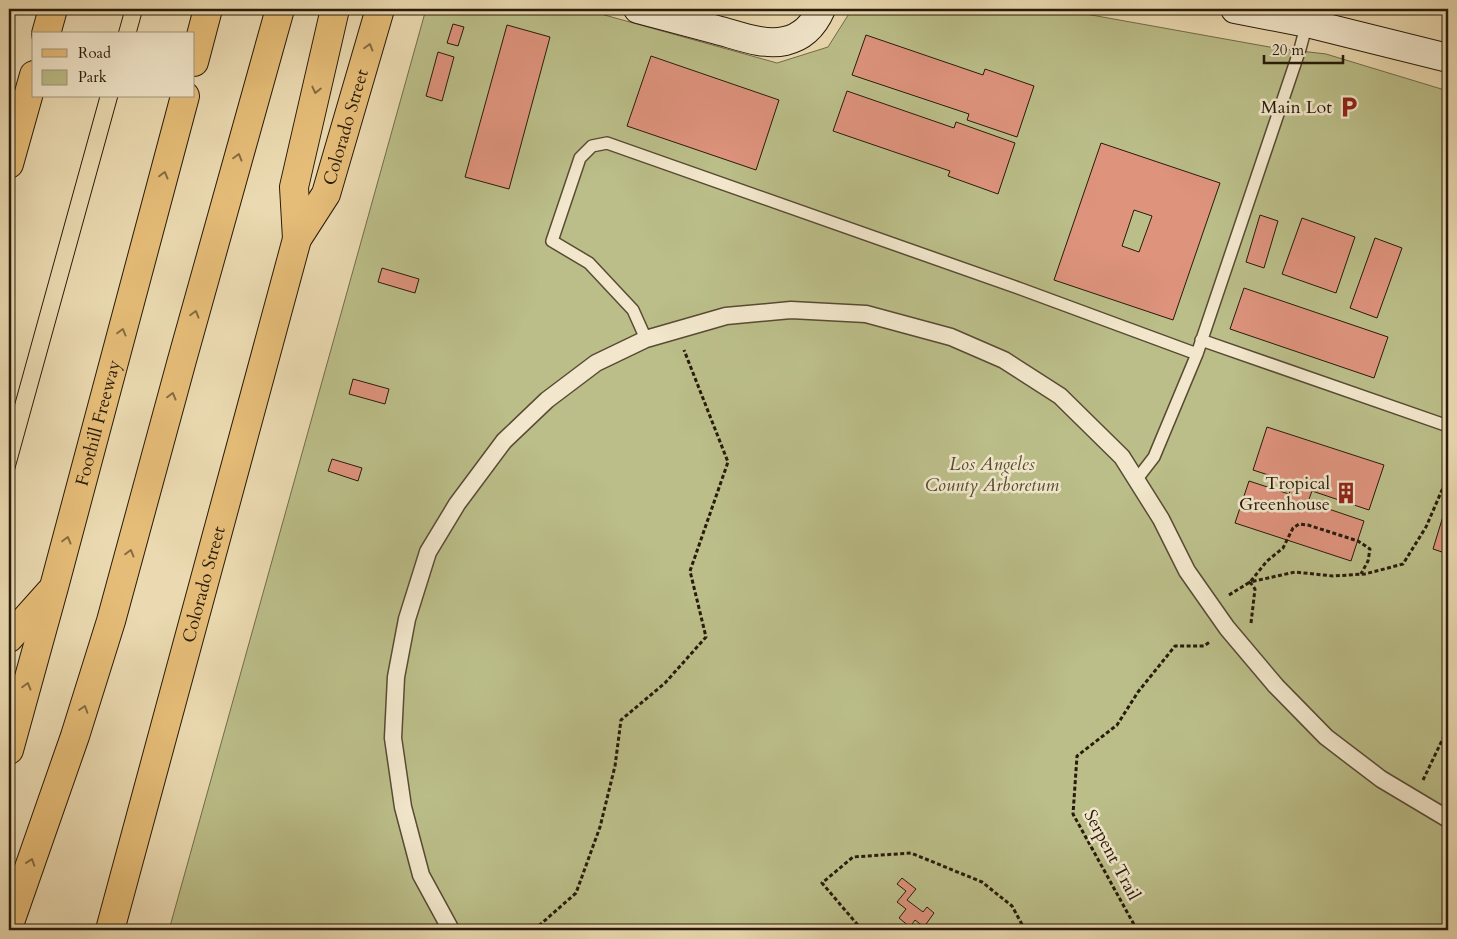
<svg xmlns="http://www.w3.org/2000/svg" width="1457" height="939" viewBox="0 0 1457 939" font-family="Cardo,serif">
<rect width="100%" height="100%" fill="#ebdab1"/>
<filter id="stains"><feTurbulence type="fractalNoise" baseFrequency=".004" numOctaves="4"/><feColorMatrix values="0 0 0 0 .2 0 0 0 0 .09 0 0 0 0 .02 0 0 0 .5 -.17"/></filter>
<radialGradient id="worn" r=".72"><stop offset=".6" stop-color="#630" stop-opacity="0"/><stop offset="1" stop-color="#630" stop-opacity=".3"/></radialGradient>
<path fill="#bbbe89" stroke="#716c4a" d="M426 9H583L777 63 828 47 852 9H1058L1275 48 1326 54 1448 91V930H169Z"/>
<path fill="#de937d" stroke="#271b0a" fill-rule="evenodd" d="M453 24 464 27 458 46 447 43Z
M507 25 550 37 509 189 465 177Z
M866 35 983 75 985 69 1034 86 1017 137 967 120 969 114 852 75Z
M438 52 454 57 442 101 426 96Z
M651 56 779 100 756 170 627 126Z
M847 91 954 128 956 122 1015 143 998 194 948 176 950 171 833 131Z
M1101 143 1220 183 1173 320 1054 280ZM1134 210 1152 216 1139 252 1122 246Z
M1260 215 1278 221 1264 268 1246 262Z
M1302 218 1355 237 1336 293 1282 274Z
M1375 238 1402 248 1377 318 1350 308Z
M382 268 419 279 415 293 378 282Z
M1244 288 1388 337 1374 378 1230 329Z
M353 379 389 389 385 404 349 394Z
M1267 427 1384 465 1369 510 1312 491 1308 502 1364 521 1351 561 1235 523 1249 481 1289 494 1293 483 1253 470Z
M332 459 362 468 358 481 328 471Z
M1448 500V554L1433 549Z
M902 878 916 889 907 900 923 912 927 907 934 913 924 927 915 920 910 927 899 918 906 909 897 902 906 891 897 884Z"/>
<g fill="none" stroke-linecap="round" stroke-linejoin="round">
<g stroke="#584b34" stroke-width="14">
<path id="service" d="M646 339 633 310 589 263 552 241 580 158 592 146 607 143 1021 289 1197 354
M1201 340 1448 426
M1137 479 1154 457 1197 354 1300 49 1307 23"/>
</g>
<g stroke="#584b34" stroke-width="19">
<path id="pedestrian" d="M451 930 421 875 403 807 393 738 396 677 407 619 428 552 457 504 504 441 547 400 596 363 646 339 726 316 791 310 866 314 951 337 1004 360 1060 396 1122 457 1161 519 1187 571 1227 628 1276 686 1326 737 1381 779 1448 819"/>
</g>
<g stroke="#271b0a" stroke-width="30">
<path id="secondary" d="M638 9C665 16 691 23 717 30 737 35 763 46 785 41 803 37 814 25 821 9
M1235 9 1307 23 1448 58"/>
</g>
<g stroke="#271b0a" stroke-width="30">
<g id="primary">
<path d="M297 239 294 187 335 9"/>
<path id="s1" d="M110 930 297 239 326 194 380 9"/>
</g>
</g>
<g stroke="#271b0a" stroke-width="30">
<g id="motorway">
<path d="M46 34 53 9"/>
<path d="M194 62 208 9"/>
<path d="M9 164 34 75"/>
<path d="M9 638 50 592"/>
<path id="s2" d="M9 750 54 587 185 96"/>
<path d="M9 925 75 736 111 621 182 360 280 9"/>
</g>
</g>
<path stroke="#271b0a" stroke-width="3" stroke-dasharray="4 2.5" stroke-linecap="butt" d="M1229 595 1250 582 1267 561 1283 548 1293 528 1299 524 1308 525 1358 541 1370 549 1368 561 1361 574
M1251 623 1255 589 1250 582 1295 572 1333 576 1365 574 1403 564 1426 527 1442 490 1448 489
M1423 780 1448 728
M534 930 576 893 600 827 615 766 621 720 665 683 706 637 690 571 728 462 684 350
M862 930 822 883 853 857 911 853 982 882 1012 906 1025 930
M1137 930 1073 814 1077 756 1117 725 1138 692 1175 646H1204L1211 641"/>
<use href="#service" stroke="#f2e7cc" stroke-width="11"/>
<use href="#pedestrian" stroke="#f2e7cc" stroke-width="16"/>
<use href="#secondary" stroke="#f2e7cc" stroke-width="28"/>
<use href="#primary" stroke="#e6bd78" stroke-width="28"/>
<use href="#motorway" stroke="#e6bd78" stroke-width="28"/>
<path stroke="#271b0a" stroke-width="1" d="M118 34 125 9
M136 34 143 9
M9 425 100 96
M9 490 118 96"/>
</g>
<defs><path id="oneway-chevron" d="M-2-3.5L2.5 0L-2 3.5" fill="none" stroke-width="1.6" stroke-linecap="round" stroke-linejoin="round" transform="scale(1.25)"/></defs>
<g stroke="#866c41">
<use href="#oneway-chevron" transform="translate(369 47) rotate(-74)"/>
<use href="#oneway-chevron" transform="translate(316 90) rotate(103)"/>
<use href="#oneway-chevron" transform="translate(238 157) rotate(-74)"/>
<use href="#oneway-chevron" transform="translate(164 175) rotate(-75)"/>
<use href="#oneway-chevron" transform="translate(195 314) rotate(-74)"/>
<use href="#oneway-chevron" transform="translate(122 332) rotate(-75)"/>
<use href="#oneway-chevron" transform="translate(172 396) rotate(-75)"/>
<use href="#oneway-chevron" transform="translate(67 540) rotate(-75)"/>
<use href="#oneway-chevron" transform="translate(130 553) rotate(-75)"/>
<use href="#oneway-chevron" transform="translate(27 686) rotate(-74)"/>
<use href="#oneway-chevron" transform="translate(84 709) rotate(-72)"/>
<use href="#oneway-chevron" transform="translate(31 862) rotate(-71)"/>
</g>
<defs>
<g id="parking-bare" transform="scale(1.725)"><path d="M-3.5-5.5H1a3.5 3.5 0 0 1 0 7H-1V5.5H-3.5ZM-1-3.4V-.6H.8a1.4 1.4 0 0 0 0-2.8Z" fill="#8f2418" stroke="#f2e7cc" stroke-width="2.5" paint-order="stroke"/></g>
<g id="building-bare" transform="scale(1.725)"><path d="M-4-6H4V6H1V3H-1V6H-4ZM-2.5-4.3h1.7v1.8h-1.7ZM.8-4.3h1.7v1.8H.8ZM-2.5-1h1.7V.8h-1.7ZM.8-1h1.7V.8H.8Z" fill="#8f2418" stroke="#f2e7cc" stroke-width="2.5" paint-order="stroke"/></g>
</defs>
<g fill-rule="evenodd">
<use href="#parking-bare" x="1349" y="107"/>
<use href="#building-bare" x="1346" y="493"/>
</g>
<g text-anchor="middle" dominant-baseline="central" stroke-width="5" stroke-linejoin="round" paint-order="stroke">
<g font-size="18" fill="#271b0a" stroke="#f2e7cc" text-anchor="end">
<text x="1332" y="107">Main Lot</text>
<text x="1330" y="483">Tropical<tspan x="1330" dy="21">Greenhouse</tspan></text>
</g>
<g font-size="18" fill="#271b0a" stroke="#f2e7cc">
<text stroke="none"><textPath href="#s1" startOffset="839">Colorado Street</textPath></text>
<text stroke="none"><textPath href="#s2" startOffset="339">Foothill Freeway</textPath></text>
<text stroke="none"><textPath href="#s1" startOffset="358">Colorado Street</textPath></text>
<text transform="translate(1112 855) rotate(62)">Serpent Trail</text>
</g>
<g font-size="18" font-style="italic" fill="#534c30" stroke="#f2e7cc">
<text x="992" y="464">Los Angeles<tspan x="992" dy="21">County Arboretum</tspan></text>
</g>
</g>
<rect width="1457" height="939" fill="none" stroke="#ebdab1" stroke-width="30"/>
<rect x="10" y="10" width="1437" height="919" fill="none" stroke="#271b0a" stroke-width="2.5"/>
<rect x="15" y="15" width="1427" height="909" fill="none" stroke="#271b0a"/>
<rect x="32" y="32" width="162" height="65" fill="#f2e7cc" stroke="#a1957e"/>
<rect x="42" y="49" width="25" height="8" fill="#e6bd78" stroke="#a1957e"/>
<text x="78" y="58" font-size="15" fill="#271b0a">Road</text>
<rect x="42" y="70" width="25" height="15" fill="#bbbe89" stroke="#a1957e"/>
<text x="78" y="82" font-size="15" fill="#271b0a">Park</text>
<path d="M1264 55v8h79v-8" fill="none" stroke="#271b0a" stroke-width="2.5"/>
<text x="1272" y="55" font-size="15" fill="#271b0a" stroke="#f2e7cc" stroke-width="4" paint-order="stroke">20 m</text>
<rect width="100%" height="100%" filter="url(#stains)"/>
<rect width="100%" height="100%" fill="url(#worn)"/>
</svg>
